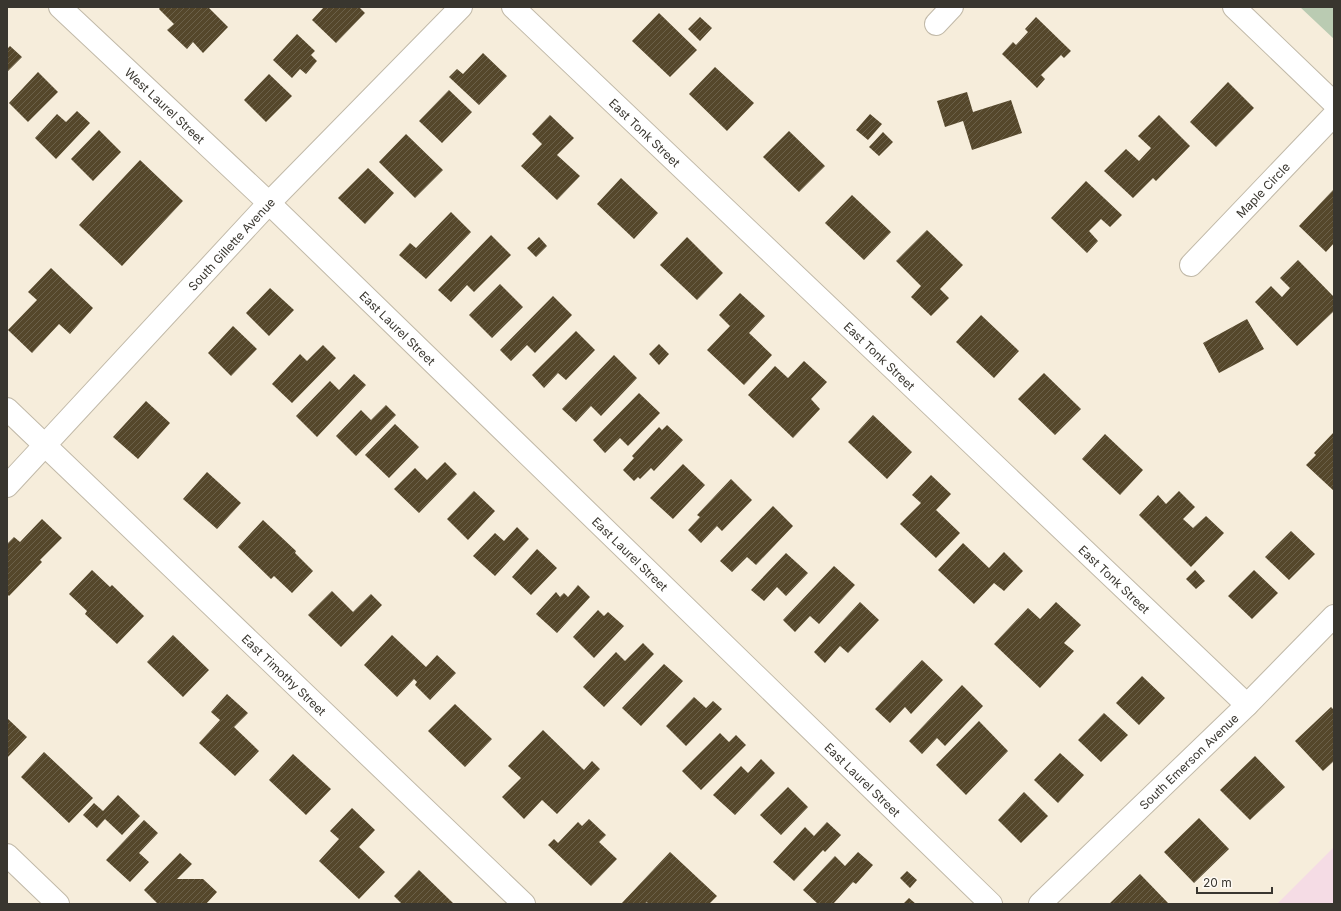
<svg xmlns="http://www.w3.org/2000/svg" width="1341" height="911" viewBox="0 0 1341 911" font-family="Inter,sans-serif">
<defs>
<pattern id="building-hatch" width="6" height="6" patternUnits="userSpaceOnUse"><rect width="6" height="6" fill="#55472b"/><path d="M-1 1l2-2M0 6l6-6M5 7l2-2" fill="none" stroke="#6b6049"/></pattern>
</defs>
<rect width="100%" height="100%" fill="#f6eddb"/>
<path fill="#f5dce5" d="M1334 847V904H1277Z"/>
<path fill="#bacbb2" d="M1300 7H1334V39Z"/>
<path fill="url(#building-hatch)" d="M160 7H208L228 27 203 53 193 42 187 49 167 30 174 24 159 9Z
M324 7H359L365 13 336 43 312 20Z
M659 13 697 50 670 77 632 41Z
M700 17 712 28 700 41 688 29Z
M1036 17 1071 51 1064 58 1061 55 1041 75 1045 79 1037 88 1002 54 1013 42 1016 45 1028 32 1025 29Z
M297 34 315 51 311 55 317 61 306 74 300 69 292 78 273 60Z
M10 46 22 57 7 72V49Z
M483 53 507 76 479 105 449 77 457 69 463 74Z
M715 67 754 103 727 131 689 94Z
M38 72 58 92 28 122 9 103Z
M269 74 292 96 266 122 244 100Z
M1228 82 1254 108 1216 147 1190 122Z
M449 90 472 112 442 143 419 121Z
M967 92 973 112 1011 100 1022 133 972 150 963 121 945 127 937 101Z
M77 111 90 123 56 159 35 138 57 114 66 122Z
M870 114 882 124 868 140 856 130Z
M550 115 574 138 557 155 580 176 557 200 521 166 542 144 532 134Z
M1159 115 1190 146 1156 181 1153 178 1133 198 1104 171 1126 149 1139 161 1151 148 1138 136Z
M99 130 121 152 93 181 71 159Z
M789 131 825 166 799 192 763 157Z
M883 132 893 142 879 156 869 147Z
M406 134 443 170 415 198 379 162Z
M140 160 183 201 122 266 79 225Z
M368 168 394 193 365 224 338 198Z
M621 178 658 213 634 239 597 204Z
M1086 181 1122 215 1110 227 1101 219 1089 231 1098 241 1087 253 1051 218Z
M1334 189V243L1326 252 1299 226Z
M852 195 891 232 864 260 825 223Z
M451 212 471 232 426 279 399 255 410 243 416 248Z
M927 230 963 265 940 289 949 298 931 316 911 297 921 286 896 261Z
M491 235 511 255 474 292 467 285 451 302 438 290Z
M539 237 547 246 536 257 527 248Z
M687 237 723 273 697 300 660 265Z
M1298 260 1334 297V311L1297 346 1255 302 1271 286 1282 297 1290 288 1280 278Z
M51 268 93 308 70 334 59 324 32 353 8 330 37 300 28 292Z
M500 284 523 307 492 338 469 315Z
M270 288 294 310 269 336 246 313Z
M740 293 765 316 749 333 772 355 744 385 707 350 730 326 719 315Z
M553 296 572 315 535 353 527 345 511 361 500 350Z
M981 315 1019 351 994 378 956 342Z
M1247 319 1264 349 1219 373 1203 343Z
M233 326 257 349 231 376 208 353Z
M576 331 595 350 566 380 558 373 544 388 532 375Z
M659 344 669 354 659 365 649 354Z
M323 345 336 358 292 403 272 384 300 354 307 361Z
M614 355 637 378 601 416 591 406 576 422 562 409Z
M804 361 827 382 811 399 820 409 793 438 748 395 775 366 788 378Z
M1044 373 1081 409 1055 435 1018 399Z
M354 374 366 385 317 437 296 416 330 381 339 390Z
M639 393 660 413 628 446 620 438 605 453 593 440Z
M146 401 170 423 138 459 113 437Z
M386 405 396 415 356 456 336 436 361 410 371 420Z
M873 415 912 452 887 479 848 442Z
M395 424 419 447 389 478 365 455Z
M667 425 683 440 654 471 651 468 640 479 638 477 634 481 623 470 634 458 632 456 659 427 662 430Z
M1334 432V491L1306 465 1316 455 1314 453Z
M1105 434 1143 470 1120 495 1082 459Z
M445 462 457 474 419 513 394 489 415 468 427 480Z
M683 464 705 485 673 519 650 498Z
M207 472 241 503 217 529 183 499Z
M931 475 951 494 936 510 960 533 936 558 900 524 921 503 912 495Z
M731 479 752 500 722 531 717 526 701 543 688 530 700 517 697 515Z
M474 491 495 511 468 540 447 519Z
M1179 491 1195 507 1183 519 1193 528 1206 516 1224 533 1191 567 1139 515 1158 495 1166 504Z
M773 506 793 526 756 565 747 557 732 572 720 561Z
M42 519 62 538 40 560 42 562 9 596 7 594V544L14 537 20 542Z
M263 520 296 551 295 553 313 571 292 593 274 576 271 579 238 547Z
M517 527 529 539 495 576 473 556 495 533 504 541Z
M1291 531 1315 554 1289 580 1265 557Z
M963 543 989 568 1004 552 1023 571 1004 591 994 583 974 604 938 570Z
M537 549 557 568 531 595 512 577Z
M786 553 808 573 786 596 777 587 764 601 751 590Z
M834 566 855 585 819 624 810 616 795 632 783 620Z
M92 570 110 587 112 585 144 616 117 644 85 614 87 611 69 594Z
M1195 570 1205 581 1196 589 1186 579Z
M1254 570 1278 593 1252 619 1228 596Z
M578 585 590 597 557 633 536 614 556 592 560 597 564 593 568 597Z
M332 591 353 612 371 594 382 605 341 647 308 615Z
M860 602 879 620 848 653 840 646 825 663 814 652Z
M1056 602 1081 625 1064 643 1074 651 1040 688 994 644 1028 608 1040 619Z
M598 610 604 616 608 612 624 626 594 658 573 637Z
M173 635 209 670 183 697 147 662Z
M392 635 426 667 437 655 456 673 430 700 415 685 417 682 414 679 397 697 364 665Z
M643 643 654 654 604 707 583 687 616 652 625 661Z
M922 660 943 680 911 714 905 707 890 723 875 709Z
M664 664 683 681 641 726 622 708Z
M1142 676 1165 698 1139 725 1116 703Z
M962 685 983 706 945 746 937 738 922 754 909 741Z
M227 694 248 713 234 727 259 751 235 776 199 743 220 720 211 712Z
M694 697 706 708 713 701 722 709 686 746 666 726Z
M455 704 492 739 465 767 428 731Z
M1331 707 1334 710V761L1323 771 1295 741Z
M1104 713 1128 735 1101 762 1078 740Z
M7 718 27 737 7 758Z
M979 721 1008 751 966 795 936 765Z
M543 730 584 770 592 761 600 769 557 814 542 800 524 819 502 797 521 778 508 766Z
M720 733 729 742 736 735 746 745 701 790 682 771Z
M44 752 93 798 69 823 21 777Z
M1060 753 1084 775 1058 803 1034 780Z
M293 754 331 789 306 815 269 780Z
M1255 756 1285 787 1250 820 1220 790Z
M761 759 775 773 735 815 713 795 741 766 748 773Z
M788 787 808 807 781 835 760 815Z
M1024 792 1048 816 1021 843 998 820Z
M118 795 140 816 122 835 105 819 97 828 83 815 94 803 103 811Z
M352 808 375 830 359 847 385 872 359 899 319 861 339 839 330 831Z
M1199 818 1229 849 1194 883 1164 852Z
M589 819 606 835 599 842 617 859 591 886 548 845 554 839 558 843 578 822 582 826Z
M144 820 158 833 139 853 149 862 130 882 106 860Z
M827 822 841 835 825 852 823 850 794 881 773 862 805 827 814 836Z
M670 852 717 896 709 904H648L647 902 645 904H621Z
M858 852 873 865 856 884 853 882 833 904H818L803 890 835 856 845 866Z
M180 853 192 864 177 879H203L217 892 206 904H158L144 890Z
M419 870 454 904H402L394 896Z
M907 871 917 880 910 888 900 878Z
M1140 874 1169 904H1109Z
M909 898 916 904H903Z"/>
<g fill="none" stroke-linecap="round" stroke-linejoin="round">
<g stroke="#c1b9a8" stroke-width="24">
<g id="minor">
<path id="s1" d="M60 7 269 203 991 904"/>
<path id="s2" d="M513 7 1247 705"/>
<path d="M936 24 952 7"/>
<path id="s3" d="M1191 265 1334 115"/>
<path id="s4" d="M7 409 524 904"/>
<path id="s5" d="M7 486 269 203 461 7"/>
<path d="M7 855 58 904"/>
<path id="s6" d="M1040 904 1247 705 1334 616"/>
</g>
</g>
<g stroke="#c1b9a8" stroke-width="24">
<path id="secondary" d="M1234 7 1334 103"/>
</g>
<use href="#minor" stroke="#fff" stroke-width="22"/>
<use href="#secondary" stroke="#fff" stroke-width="22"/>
</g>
<g text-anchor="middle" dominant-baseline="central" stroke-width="4" stroke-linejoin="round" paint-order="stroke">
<g font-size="12" fill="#39362f" stroke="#fefaf3">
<text stroke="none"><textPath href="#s1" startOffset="144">West Laurel Street</textPath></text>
<text stroke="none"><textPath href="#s2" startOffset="182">East Tonk Street</textPath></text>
<text stroke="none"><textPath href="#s3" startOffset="104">Maple Circle</textPath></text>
<text stroke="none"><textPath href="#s5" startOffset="330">South Gillette Avenue</textPath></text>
<text stroke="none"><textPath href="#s1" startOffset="466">East Laurel Street</textPath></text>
<text stroke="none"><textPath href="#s2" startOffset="506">East Tonk Street</textPath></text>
<text stroke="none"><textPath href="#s1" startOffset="790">East Laurel Street</textPath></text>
<text stroke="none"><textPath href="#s2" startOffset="830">East Tonk Street</textPath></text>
<text stroke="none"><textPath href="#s4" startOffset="384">East Timothy Street</textPath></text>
<text stroke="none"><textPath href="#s6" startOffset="206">South Emerson Avenue</textPath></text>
<text stroke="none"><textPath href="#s1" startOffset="1114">East Laurel Street</textPath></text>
</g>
</g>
<rect width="1341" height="911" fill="none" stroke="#39362f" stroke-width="16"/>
<path d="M1197 887v6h75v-6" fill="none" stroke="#39362f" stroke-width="2"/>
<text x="1203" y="887" font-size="12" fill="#39362f" stroke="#fefaf3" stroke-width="3" paint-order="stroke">20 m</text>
</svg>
